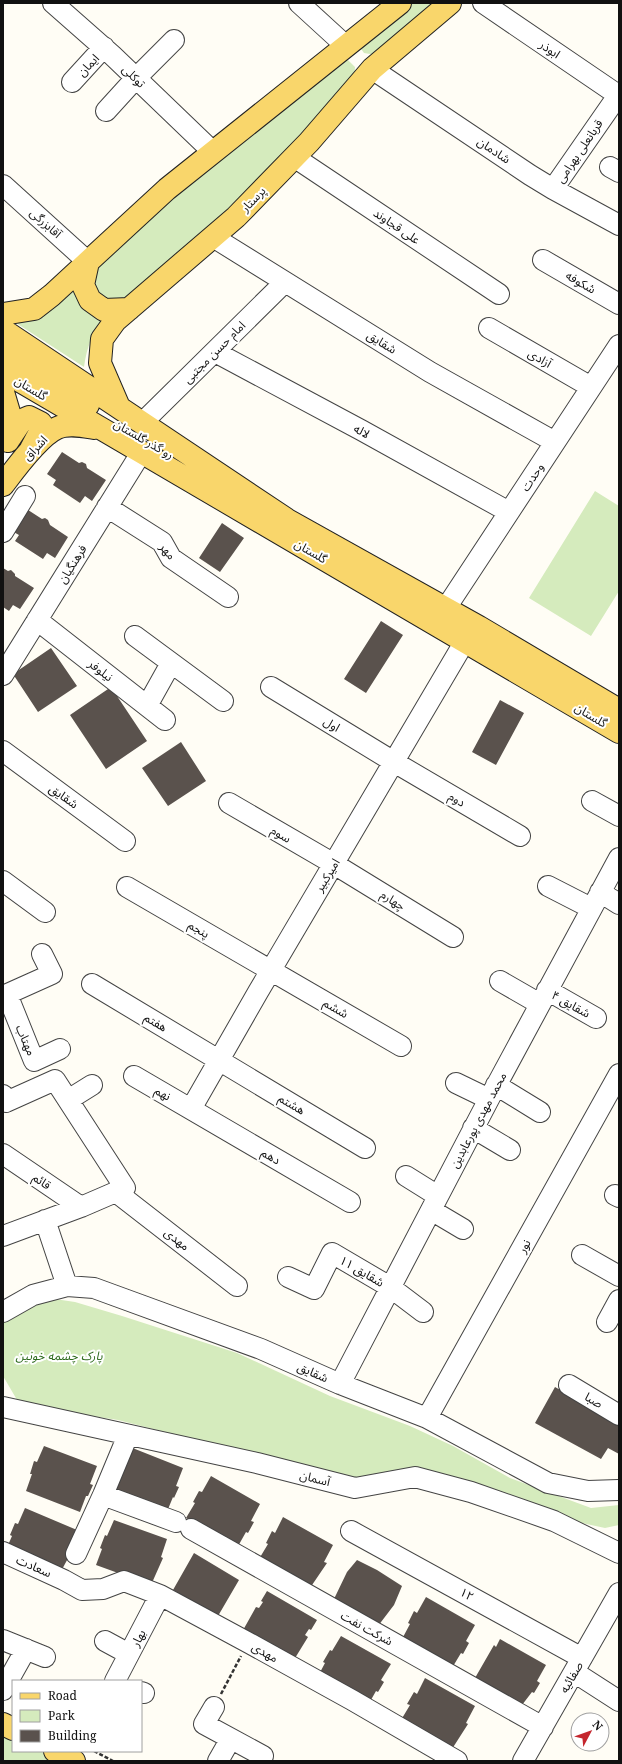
<svg xmlns="http://www.w3.org/2000/svg" width="622" height="1764" viewBox="0 0 622 1764" font-family="'Noto Serif','Noto Sans Arabic',serif">
<rect width="100%" height="100%" fill="#fffdf5"/>
<path fill="#d5ebbd" d="M410 3H438L376 55 364 53 359 46Z
M348 60 355 67 354 79 281 162 132 297C111 303 105 304 93 284L97 261 338 64Z
M76 281 105 318C92 334 87 346 84 367L13 321Z
M595 491 619 506V591L591 636 529 598Z
M48 1298 75 1302 122 1316 237 1353 330 1396 410 1426 453 1446 510 1478 591 1508 619 1505V1525L605 1528 568 1520 416 1470 353 1480 118 1420 20 1405 3 1376V1322L21 1309Z
M3 1731 13 1736V1751H42L61 1761H3Z"/>
<path fill="#5a524d" d="M62 452 79 463 82 462 86 464 87 468 106 480 92 501 85 496 80 503 53 485 56 480 47 474Z
M25 508 42 519 45 518 48 520 50 525 68 537 55 558 47 553 43 559 15 541 19 535 10 530Z
M222 523 244 538 220 572 199 558Z
M3 568 8 571 11 570 15 574V576L34 588 20 609 13 605 9 611 3 607Z
M381 621 403 635 366 693 344 679Z
M51 648 77 686 38 712 13 674Z
M111 687 147 741 106 769 70 715Z
M500 700 524 713 496 765 472 752Z
M181 742 206 781 168 806 142 768Z
M555 1387 619 1423V1454L608 1448 601 1459 535 1423Z
M44 1446 97 1466 90 1484 93 1485 88 1496H86L80 1512 26 1491 32 1474H30L34 1461 37 1462Z
M130 1447 183 1468 176 1486 179 1487 174 1498 173 1497 166 1514 112 1492Z
M211 1476 260 1504 251 1521 254 1522 248 1533 246 1532 237 1548 186 1518 195 1503 193 1502 199 1491 202 1492Z
M25 1508 77 1530 73 1549 59 1575 5 1552 12 1536 10 1535 15 1523 18 1524Z
M283 1517 333 1545 324 1562 327 1563 310 1588 259 1559 268 1544 266 1543 272 1531 275 1533Z
M114 1520 167 1539 161 1557 163 1558 151 1585 96 1565 102 1549 100 1548 105 1535 107 1536Z
M194 1553 239 1580 218 1616 173 1590Z
M357 1560 377 1570 402 1586 394 1605 378 1626 334 1599 347 1572Z
M267 1591 317 1620 311 1630 309 1629 305 1635 308 1637 292 1663 242 1632 256 1607 259 1608 263 1602 261 1601Z
M426 1597 475 1625 466 1641 469 1643 463 1654 461 1653 452 1668 402 1639 410 1624 408 1623 414 1611 417 1613Z
M341 1636 391 1664 381 1680 384 1682 378 1692 376 1691 367 1707 317 1678 325 1663 323 1662 330 1650 332 1651Z
M500 1639 546 1665 537 1681 540 1683 534 1693 532 1692 522 1705 475 1678 494 1645 496 1647Z
M425 1678 475 1706 466 1723 468 1724 452 1749 401 1720 410 1705 407 1704 414 1692 417 1694Z"/>
<g fill="none" stroke-linecap="round" stroke-linejoin="round">
<g stroke="#444" stroke-width="22">
<path id="minor" d="M53 3 112 55 213 152
M299 3 346 46
M483 3 618 95
M372 69 530 175 553 189 619 225
M72 82 104 47
M106 111 136 78 174 40
M294 157 499 294
M610 167 619 172
M3 185 88 262
M553 189 619 94
M213 237 430 372 555 442
M543 260 619 304
M489 328 591 387
M215 352 361 430 509 512
M142 423 285 282
M107 507 162 542 171 558 228 597
M3 532 25 496
M446 608 619 345
M37 620 165 720
M135 636 223 701
M3 675 141 453
M271 687 394 762 520 836
M147 706 171 663
M3 751 125 841
M592 801 619 816
M229 803 334 864 453 937
M3 881 45 912
M548 886 591 908
M127 887 401 1046
M600 892 619 904
M500 981 540 1004
M92 984 365 1148
M547 990 596 1018
M7 994 34 1061 60 1049
M3 996 52 974 42 954
M134 1076 350 1202
M456 1083 489 1099
M496 1085 540 1112
M3 1095 6 1102 55 1080 125 1188 81 1207 3 1236
M68 1100 92 1085
M191 1109 258 992 465 641
M473 1128 510 1150
M3 1154 81 1207
M406 1176 438 1196
M116 1192 237 1286
M615 1195 619 1197
M431 1210 463 1229
M45 1220 67 1286
M582 1255 619 1276
M288 1277 314 1289 332 1253 390 1287 423 1312
M3 1312 33 1295 67 1286 94 1288 261 1349 340 1384 427 1418 548 1483 588 1491 619 1490
M607 1322 619 1300
M340 1384 489 1099 619 858
M569 1385 619 1415
M3 1407 257 1463 355 1488 415 1477 471 1492 554 1521 619 1553
M427 1418 619 1074
M103 1495 176 1522
M191 1529 543 1727
M351 1531 582 1658
M3 1552 64 1580 82 1590 103 1589 124 1581 160 1595 249 1643 352 1700 457 1761
M76 1554 103 1495 128 1435
M3 1640 45 1657
M105 1641 129 1654
M574 1672 619 1701
M115 1681 160 1595
M3 1690 26 1649
M141 1692 144 1693
M214 1707 204 1724 263 1756
M218 1761 230 1740
M523 1761 619 1593"/>
</g>
<g stroke="#222" stroke-width="24">
<path id="major" d="M88 262 83 285 90 300 104 310 129 309
M3 314 34 309 52 295 167 189 400 3
M3 330 286 519
M3 350 88 405
M3 371 619 732
M3 392 11 419 8 441
M119 407 100 363 102 339 115 321 236 217 309 142 372 69 450 3
M8 441 22 420 29 417 41 423 39 434 31 449
M3 485C15 469 39 436 57 428 68 423 82 426 94 428
M273 512 479 627 619 710
M3 1724 13 1729
M55 1751 74 1761"/>
</g>
<path stroke="#333" stroke-width="2.5" stroke-dasharray="4 2" stroke-linecap="butt" d="M221 1694 241 1656
M94 1751 113 1761"/>
<use href="#minor" stroke="#fff" stroke-width="20"/>
<use href="#major" stroke="#f9d66b" stroke-width="22"/>
</g>
<g text-anchor="middle" dominant-baseline="central" stroke-width="4" stroke-linejoin="round" paint-order="stroke">
<g font-size="12" fill="#111" stroke="#fff">
<text transform="translate(550 49) rotate(34)">ابوذر</text>
<text transform="translate(88 65) rotate(-47)">ایمان</text>
<text transform="translate(134 76) rotate(44)">توکلی</text>
<text transform="translate(494 150) rotate(34)">شادمان</text>
<text transform="translate(579 151) rotate(-56)">قربانعلی بهرامی</text>
<text transform="translate(253 199) rotate(-46)">پرستار</text>
<text transform="translate(46 223) rotate(42)">آقابزرگی</text>
<text transform="translate(397 226) rotate(34)">علی قجاوند</text>
<text transform="translate(581 282) rotate(30)">شکوفه</text>
<text transform="translate(382 342) rotate(32)">شقایق</text>
<text transform="translate(214 352) rotate(-45)">امام حسن مجتبی</text>
<text transform="translate(540 358) rotate(30)">آزادی</text>
<text transform="translate(31 388) rotate(31)">گلستان</text>
<text transform="translate(362 431) rotate(29)">لاله</text>
<text transform="translate(144 439) rotate(30)">رو گذر گلستان</text>
<text transform="translate(35 448) rotate(-47)">اشراق</text>
<text transform="translate(532 477) rotate(-57)">وحدت</text>
<text transform="translate(168 551) rotate(50)">مهر</text>
<text transform="translate(311 551) rotate(30)">گلستان</text>
<text transform="translate(72 564) rotate(-58)">فرهنگیان</text>
<text transform="translate(101 670) rotate(38)">نیلوفر</text>
<text transform="translate(591 715) rotate(31)">گلستان</text>
<text transform="translate(332 724) rotate(31)">اول</text>
<text transform="translate(64 796) rotate(36)">شقایق</text>
<text transform="translate(457 799) rotate(30)">دوم</text>
<text transform="translate(281 834) rotate(30)">سوم</text>
<text transform="translate(327 875) rotate(-59)">امیرکبیر</text>
<text transform="translate(393 900) rotate(32)">چهارم</text>
<text transform="translate(199 929) rotate(30)">پنجم</text>
<text transform="translate(571 1004) rotate(29)">شقایق ۴</text>
<text transform="translate(336 1008) rotate(30)">ششم</text>
<text transform="translate(156 1022) rotate(31)">هفتم</text>
<text transform="translate(26 1040) rotate(67)">مهتاب</text>
<text transform="translate(163 1093) rotate(30)">نهم</text>
<text transform="translate(292 1104) rotate(31)">هشتم</text>
<text transform="translate(478 1120) rotate(-62)">محمد مهدی پورعابدین</text>
<text transform="translate(271 1156) rotate(30)">دهم</text>
<text transform="translate(42 1181) rotate(34)">قائم</text>
<text transform="translate(177 1239) rotate(38)">مهدی</text>
<text transform="translate(524 1246) rotate(-61)">نور</text>
<text transform="translate(362 1271) rotate(30)">شقایق ۱۱</text>
<text transform="translate(313 1372) rotate(24)">شقایق</text>
<text transform="translate(594 1400) rotate(30)">صبا</text>
<text transform="translate(315 1478) rotate(14)">آسمان</text>
<text transform="translate(34 1566) rotate(24)">سعادت</text>
<text transform="translate(467 1594) rotate(29)">۱۲</text>
<text transform="translate(367 1628) rotate(29)">شرکت نفت</text>
<text transform="translate(138 1638) rotate(-62)">بهار</text>
<text transform="translate(265 1652) rotate(29)">مهدی</text>
<text transform="translate(571 1677) rotate(-60)">صفائیه</text>
</g>
<g font-size="12" font-style="italic" fill="#2f6b1f" stroke="#fff">
<text x="59" y="1355">پارک چشمه خونین</text>
</g>
</g>
<rect width="622" height="1764" fill="none" stroke="#111111" stroke-width="8"/>
<rect x="12" y="1680" width="130" height="72" fill="#ffffff" stroke="#a0a0a0"/>
<rect x="20" y="1693" width="20" height="6" fill="#f9d66b" stroke="#a0a0a0"/>
<text x="48" y="1700" font-size="12" fill="#111111">Road</text>
<rect x="20" y="1710" width="20" height="12" fill="#d5ebbd" stroke="#a0a0a0"/>
<text x="48" y="1720" font-size="12" fill="#111111">Park</text>
<rect x="20" y="1730" width="20" height="12" fill="#5a524d" stroke="#a0a0a0"/>
<text x="48" y="1740" font-size="12" fill="#111111">Building</text>
<g transform="translate(590 1732) rotate(49)"><circle r="19" fill="#ffffff" stroke="#a0a0a0"/>
<path d="M0-3L7 15L0 10L-7 15Z" fill="#c4262e"/>
<text y="-6" font-size="11" font-weight="bold" text-anchor="middle" fill="#111111">N</text>
</g>
</svg>
